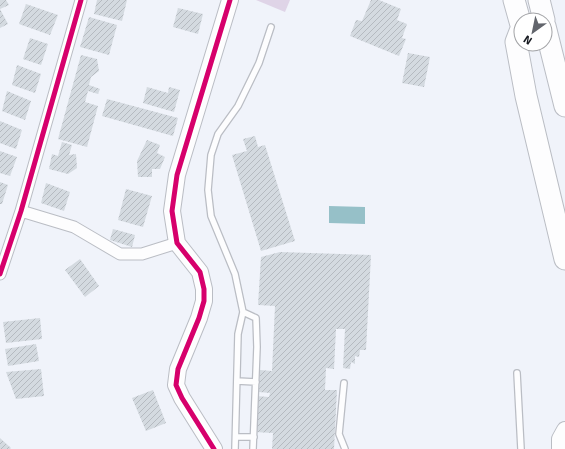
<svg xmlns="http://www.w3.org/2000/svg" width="565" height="449" viewBox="0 0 565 449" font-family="Signika,sans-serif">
<defs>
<pattern id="building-hatch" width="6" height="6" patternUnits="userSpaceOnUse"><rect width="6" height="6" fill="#d4dae0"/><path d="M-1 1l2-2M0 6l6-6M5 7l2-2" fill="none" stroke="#b5bac0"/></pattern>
</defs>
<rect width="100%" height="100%" fill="#f0f3fa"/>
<path fill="#dfd4e7" d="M256 0H290L285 12Z"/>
<path fill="#96c0c8" d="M329 206 365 207V224L329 223Z"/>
<path fill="url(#building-hatch)" d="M0 0H6L9 5 0 9 8 24 0 28Z
M97 0H127L122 21 94 14Z
M371 0H379L401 9 397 20 407 24 402 38 406 39 399 56 350 36 356 20 362 21Z
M26 4 58 15 50 35 19 24Z
M178 8 203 14 198 34 173 27Z
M89 17 117 25 109 55 80 47Z
M30 38 48 44 41 65 23 59Z
M408 53 430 57 424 87 402 83Z
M81 55 97 59 99 71 91 77 89 85 100 89 98 94 88 91 85 102 98 106 87 147 58 139Z
M17 65 41 74 35 93 12 85Z
M147 87 168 93 169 87 180 90 174 112 143 103Z
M7 91 31 101 25 120 2 111Z
M107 99 178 118 173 136 102 116Z
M0 121 22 130 16 149 0 143Z
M255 136 258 147 265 145 295 241 261 251 232 155 247 151 243 139Z
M147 140 160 145 157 153 165 157 160 169H152V177H138L137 161Z
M62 142 72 145 69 155 76 154 77 168 68 174 49 169 52 154 58 156Z
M0 151 17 157 10 176 0 173Z
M0 182 8 185 2 204H0Z
M46 183 70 192 64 211 41 203Z
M126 189 152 196 143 227 118 220Z
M113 229 135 235 132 247 110 240Z
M280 252 371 255 366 350H360L359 357 355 356V364L351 362 350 369 343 368 345 329H336L334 369 326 368 325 390H337L334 449H272L273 433 254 432 256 396 269 397 270 393 259 392 260 370 272 371 275 306 258 305 261 257Z
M80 259 99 286 85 297 65 270Z
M40 318 42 339 6 343 3 322Z
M36 344 39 361 8 366 5 349Z
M41 369 44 396 16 399 6 372Z
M153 390 166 423 146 431 132 398Z
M0 438 11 448 10 449H0Z"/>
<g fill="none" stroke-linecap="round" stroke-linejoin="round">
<g stroke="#babdc4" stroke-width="8">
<path id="lane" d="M243 312 256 318 257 347 253 449
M517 373 521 449
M237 381 256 382
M344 383 339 434 345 449
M236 437H254
M235 449 238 334 243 312 235 274 211 216 208 190 211 155 218 134 238 106 259 63 271 27"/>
</g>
<g stroke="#babdc4" stroke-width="13">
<path id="street" d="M21 211 74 227 120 254H142L177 243
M0 274 21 211 81 0"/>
</g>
<g stroke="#babdc4" stroke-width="18">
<path id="secondary" d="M214 449 182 398 176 385 178 369 199 318 204 301V289L200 272 177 243 172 211 177 175 230 0
M560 449V439L565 430"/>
</g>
<g stroke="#babdc4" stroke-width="23">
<path id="highway" d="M514 0 521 25
M539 0 544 20
M545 26 565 106
M521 29 516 42 526 96 565 259"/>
</g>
<use href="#lane" stroke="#fdfdfe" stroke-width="5.5"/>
<use href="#street" stroke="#fdfdfe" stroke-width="11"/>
<use href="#secondary" stroke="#fdfdfe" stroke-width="16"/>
<use href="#highway" stroke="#fdfdfe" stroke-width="21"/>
<g stroke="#fff" stroke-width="8">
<path id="cycleway" d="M0 274 21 211 81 0
M214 449 182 398 176 385 178 369 199 318 204 301V289L200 272 177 243 172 211 177 175 230 0"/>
</g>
<use href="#cycleway" stroke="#d6006c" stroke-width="5"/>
</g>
<g transform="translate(533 32) rotate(213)"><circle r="19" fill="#ffffff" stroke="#a2a3a6"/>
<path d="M0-3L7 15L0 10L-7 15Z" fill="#62656c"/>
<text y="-6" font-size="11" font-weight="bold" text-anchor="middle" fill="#161920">N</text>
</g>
</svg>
